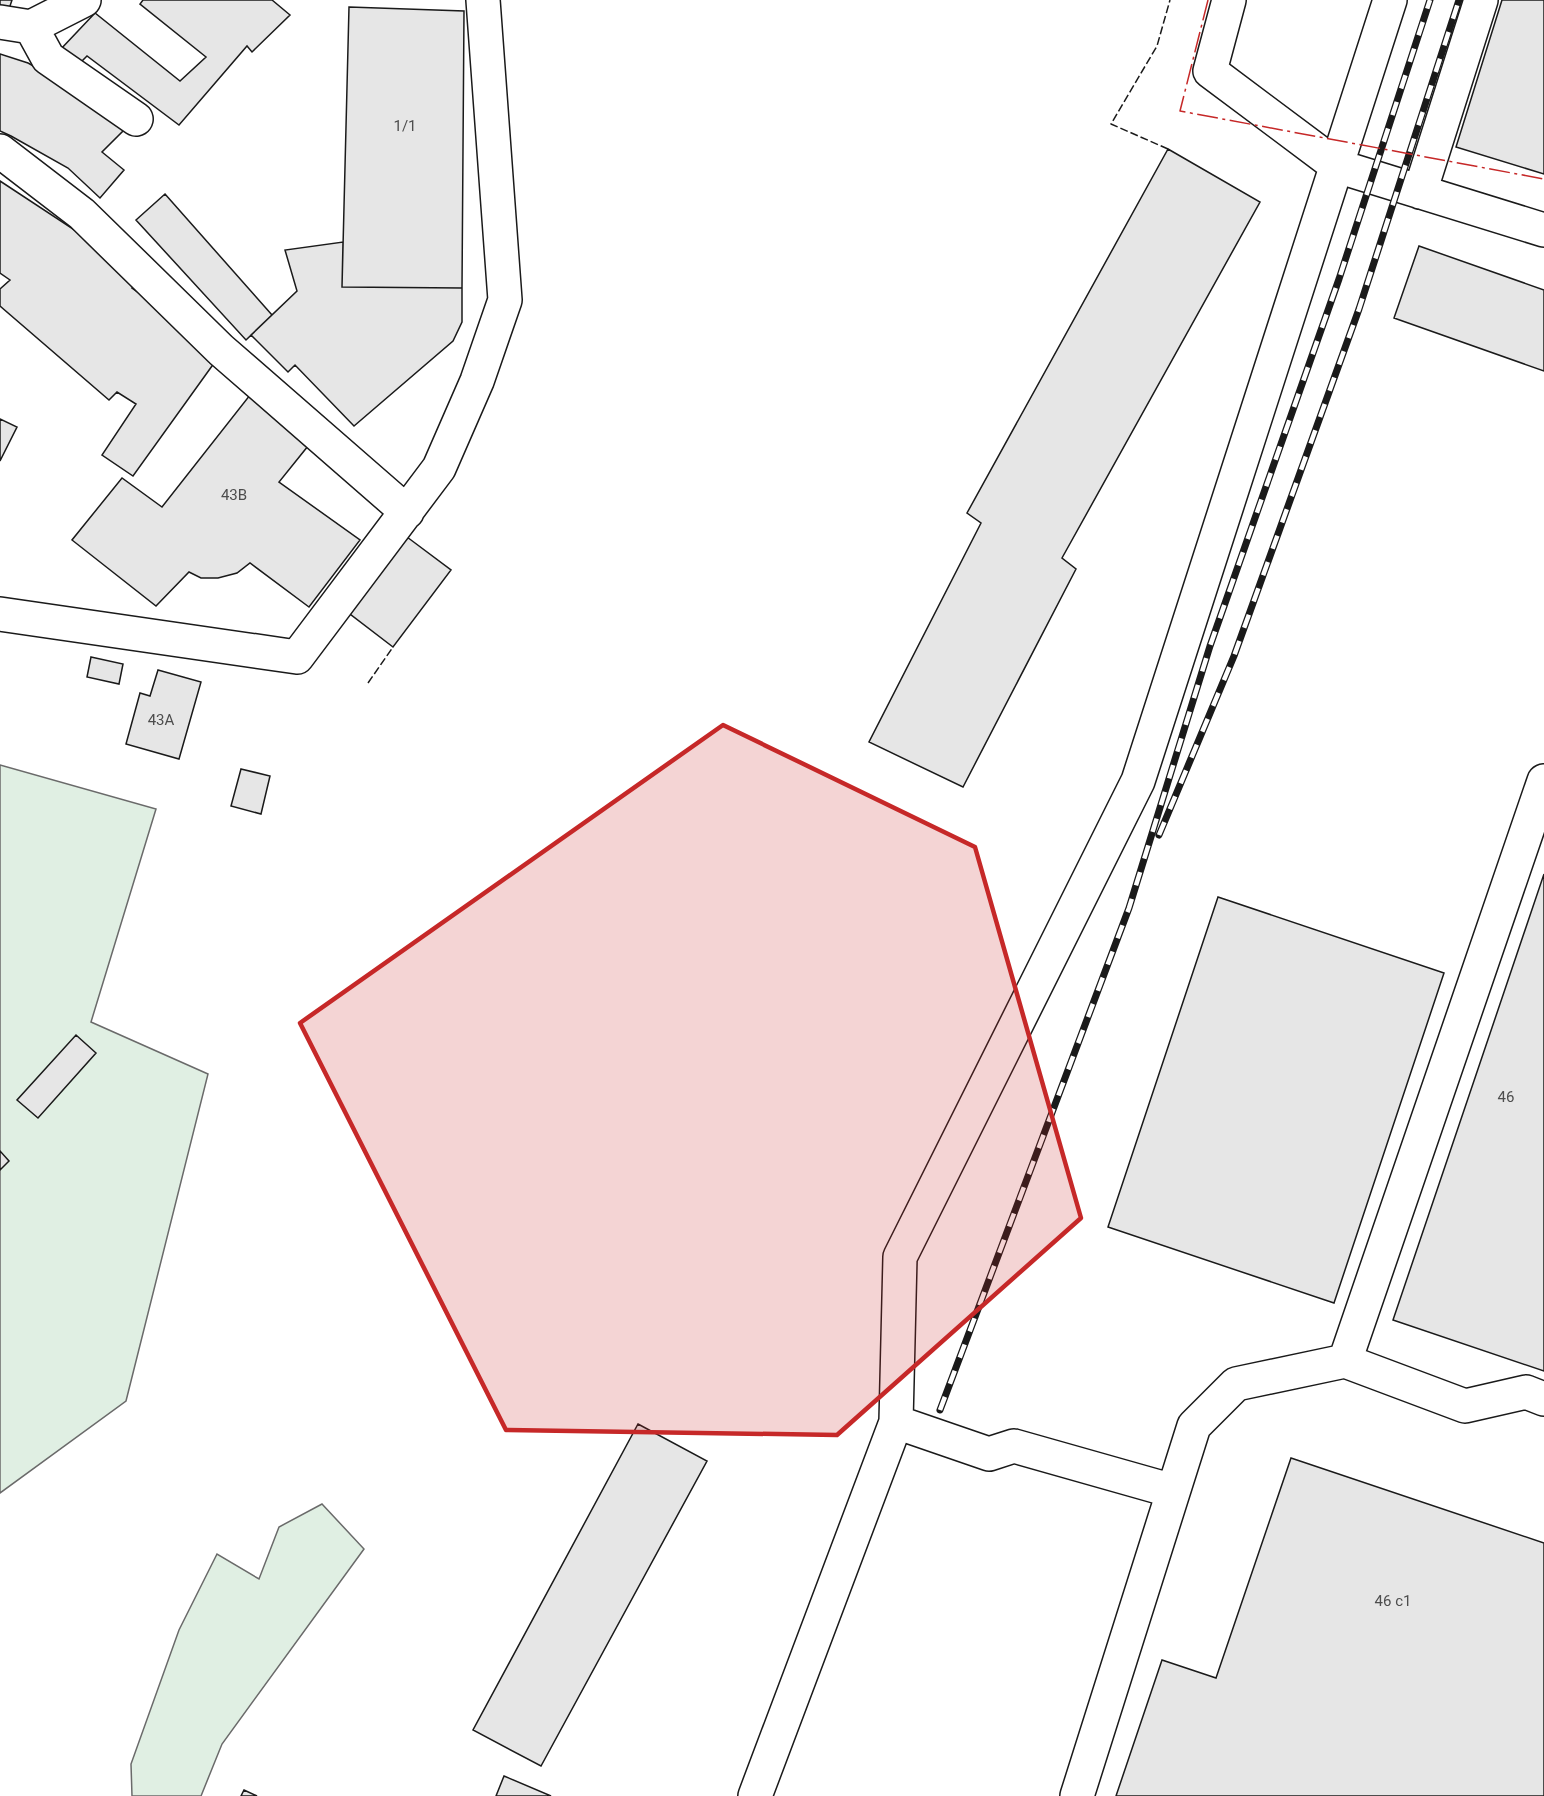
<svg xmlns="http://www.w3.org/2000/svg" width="1544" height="1796" viewBox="0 0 1544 1796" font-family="Roboto,sans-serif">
<rect width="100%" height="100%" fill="#fff"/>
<path fill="#e0efe3" stroke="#6a6a6a" stroke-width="1.5" d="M0 765 156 809 91 1022 208 1074 126 1401 0 1493Z
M322 1504 364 1549 222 1744 201 1796H132L131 1764 179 1630 217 1554 259 1579 279 1527Z"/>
<path fill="#e6e6e6" stroke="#1a1a1a" stroke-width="1.5" d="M0 0H12L9 9 0 8Z
M143 0H272L290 15 252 52 247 46 179 125 87 56 78 65 60 50 95 13 180 81 206 57 140 4Z
M1502 0H1544V174L1456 147Z
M349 7 464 11 462 288 342 287Z
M0 54 28 63 72 87 125 129 102 152 124 170 100 198 68 168 11 136 0 131Z
M1168 149 1260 202 1062 558 1076 569 963 787 869 742 981 523 967 513Z
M0 181 99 246 138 280 132 288 170 315 217 359 133 476 102 455 136 404 117 392 109 400 0 306V289L10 280 0 273Z
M165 194 272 315 246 340 136 220Z
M343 242 342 287 462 288V322L453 341 354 426 295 365 288 372 251 335 297 291 285 250Z
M1419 246 1544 290V371L1394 318Z
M250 395 308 446 279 482 360 540 309 607 250 563 237 573 218 578H201L189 572 156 606 72 540 122 478 162 507Z
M0 419 17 427 0 461Z
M407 537 451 570 393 647 350 614Z
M91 657 123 664 119 684 87 677Z
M158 670 201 682 179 759 126 744 140 693 150 696Z
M241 769 270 776 261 814 231 806Z
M1544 874V1371L1393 1320Z
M1218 897 1444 973 1334 1303 1108 1227Z
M76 1035 96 1053 38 1118 17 1100Z
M0 1151 9 1161 0 1170Z
M638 1424 707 1461 541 1766 473 1730Z
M1291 1458 1544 1543V1796H1116L1162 1660 1216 1678Z
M504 1776 551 1796H496Z
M244 1790 257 1796H241Z"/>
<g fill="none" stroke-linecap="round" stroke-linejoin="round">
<g stroke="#1a1a1a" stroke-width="36">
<path id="minor" d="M1229 0 1210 71 1337 166 1544 230
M0 22 31 27 84 0
M31 27 48 58 136 119
M0 151 82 214 221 350 407 512
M1420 192 1481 0
M0 614 297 657 439 468 477 381 505 300 483 0
M1345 1361 1544 781
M896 1422 989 1454 1014 1446 1173 1491
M755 1796 896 1422 900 1257 1138 781 1390 0
M1077 1796 1194 1426 1236 1384 1345 1361 1465 1406 1526 1392 1544 1399"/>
</g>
<use href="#minor" stroke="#fff" stroke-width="33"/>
<g stroke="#1a1a1a" stroke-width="7">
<path id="rail" d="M1159 835 1234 656 1359 309 1459 0
M940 1410 1129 908 1210 646 1339 279 1430 0"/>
</g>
<use href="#rail" stroke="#fff" stroke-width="4.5" stroke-dasharray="14" stroke-linecap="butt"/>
<path stroke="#1a1a1a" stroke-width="1.5" stroke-dasharray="8 3" stroke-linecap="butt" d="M1168 149 1111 124 1157 46 1170 0
M368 683 393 647"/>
<path stroke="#c62828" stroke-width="1.5" stroke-dasharray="21 4.5 3 4.5" stroke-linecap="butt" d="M1208 0 1180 111 1544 179"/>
</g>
<path fill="#c62828" fill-opacity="0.2" stroke="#c62828" stroke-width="4.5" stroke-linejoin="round" d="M723 725 975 847 1081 1218 837 1435 506 1430 300 1023Z"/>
<g text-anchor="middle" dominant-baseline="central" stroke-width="4.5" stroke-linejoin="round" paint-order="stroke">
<g font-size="15" fill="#4d4d4d">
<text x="405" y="126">1/1</text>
<text x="234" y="495">43В</text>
<text x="161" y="720">43А</text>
<text x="1506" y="1097">46</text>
<text x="1393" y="1601">46 с1</text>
</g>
</g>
</svg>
